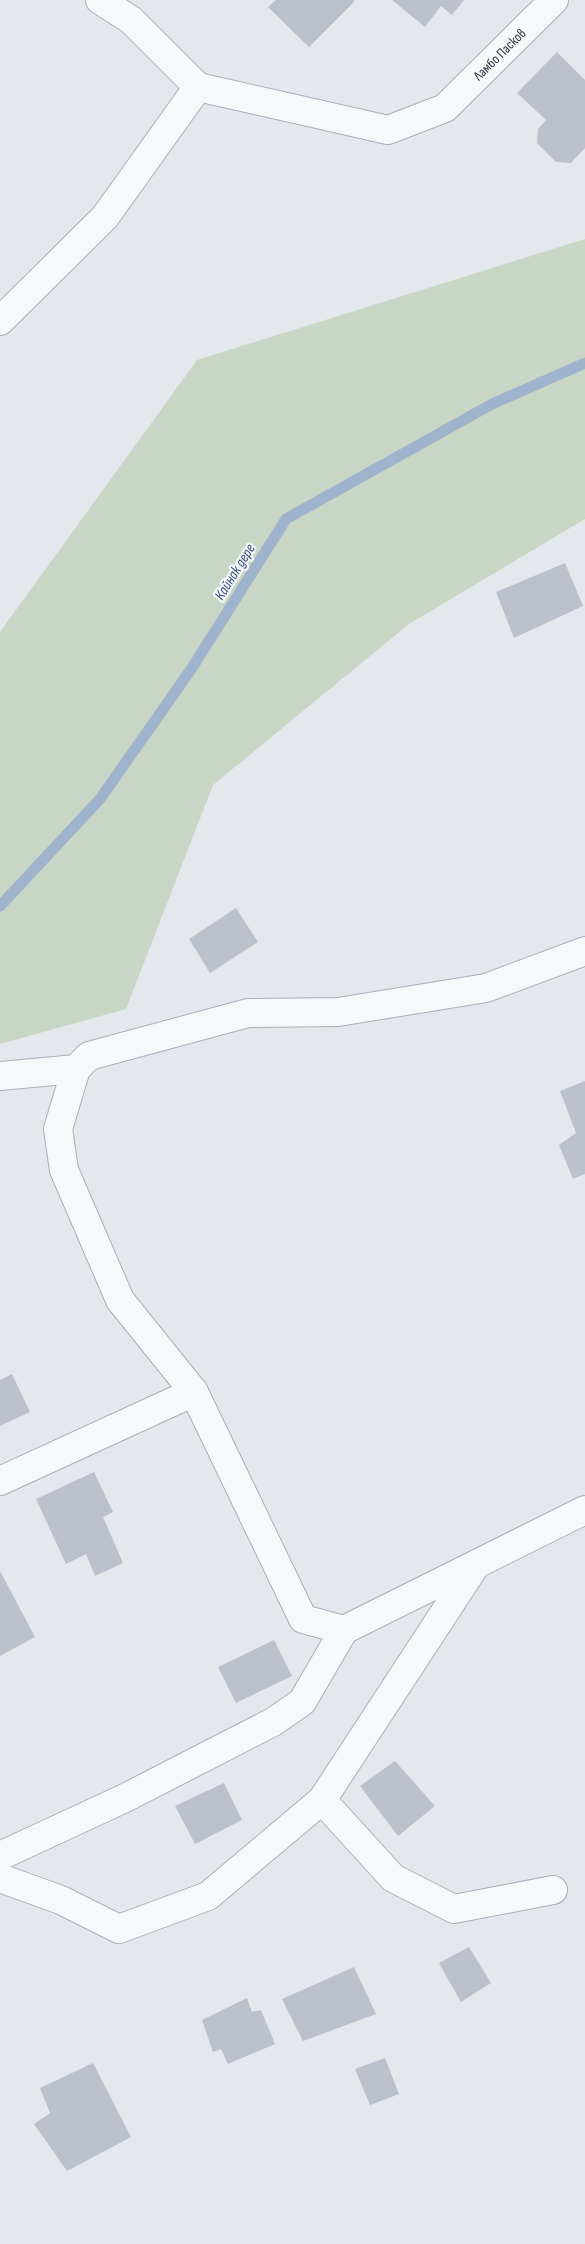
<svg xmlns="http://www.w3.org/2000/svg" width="585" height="2244" viewBox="0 0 585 2244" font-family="'Sofia Sans Condensed',sans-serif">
<rect width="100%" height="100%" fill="#e4e7ec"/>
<path fill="#c9d6c5" d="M585 239V519L409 624 213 785 126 1009 0 1044V632L197 360Z"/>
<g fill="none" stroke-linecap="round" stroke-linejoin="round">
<path stroke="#9fb4cc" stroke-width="11" d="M0 906 100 799 192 668 286 519 492 404 585 363"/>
</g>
<path fill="#bbc0ca" d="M276 0H353L355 1 309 47 268 7Z
M392 0H464L452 15 441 6 425 27Z
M557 52 585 80V148L571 163 556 162 537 143 538 129 546 120 517 93Z
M565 563 583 606 514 638 496 592Z
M236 908 258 942 210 973 189 939Z
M585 1081V1174L573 1179 559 1145 576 1133 560 1091Z
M12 1374 30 1412 0 1426V1380Z
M94 1472 113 1512 103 1517 123 1563 95 1576 86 1554 66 1564 36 1499Z
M0 1571 35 1637 0 1656Z
M274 1640 292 1676 236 1703 218 1667Z
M395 1761 435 1806 398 1836 360 1786Z
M224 1783 242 1820 195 1844 175 1806Z
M469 1947 491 1983 461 2002 439 1963Z
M354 1967 376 2014 303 2041 282 1999Z
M247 1998 252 2012 261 2010 275 2044 228 2064 221 2049 213 2052 202 2020Z
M385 2058 399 2094 370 2105 355 2069Z
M93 2063 131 2137 67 2171 34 2124 50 2113 40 2088Z"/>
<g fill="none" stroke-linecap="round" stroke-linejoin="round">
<g stroke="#a9aeb7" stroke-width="30">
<g id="minor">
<path d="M100 0 131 20 198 87"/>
<path id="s1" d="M0 321 105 217 198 87 388 130 445 108 554 0"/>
<path d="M0 1076 76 1069"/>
<path d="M0 1481 194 1392"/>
<path d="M344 1630 303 1619 194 1392 120 1300 64 1170 58 1129 76 1069 89 1056 248 1013 338 1012 486 988 585 951"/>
<path d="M322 1800 393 1878 454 1909 553 1890"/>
<path d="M0 1856 125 1798 273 1722 302 1702 344 1630 585 1510"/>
<path d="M0 1878 61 1900 119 1929 208 1896 322 1800 475 1566"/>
</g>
</g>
<use href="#minor" stroke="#f7f8fa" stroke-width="28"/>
</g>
<g text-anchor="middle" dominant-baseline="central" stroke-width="4.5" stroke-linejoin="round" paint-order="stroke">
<g font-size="14" fill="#2b3445" stroke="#f4f6f9">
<text stroke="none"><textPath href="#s1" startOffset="640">Ламбо Пасков</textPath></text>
</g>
<g font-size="15" font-style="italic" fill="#34527a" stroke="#f4f6f9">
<text transform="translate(235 572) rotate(-58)">Кайнак дере</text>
</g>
</g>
</svg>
